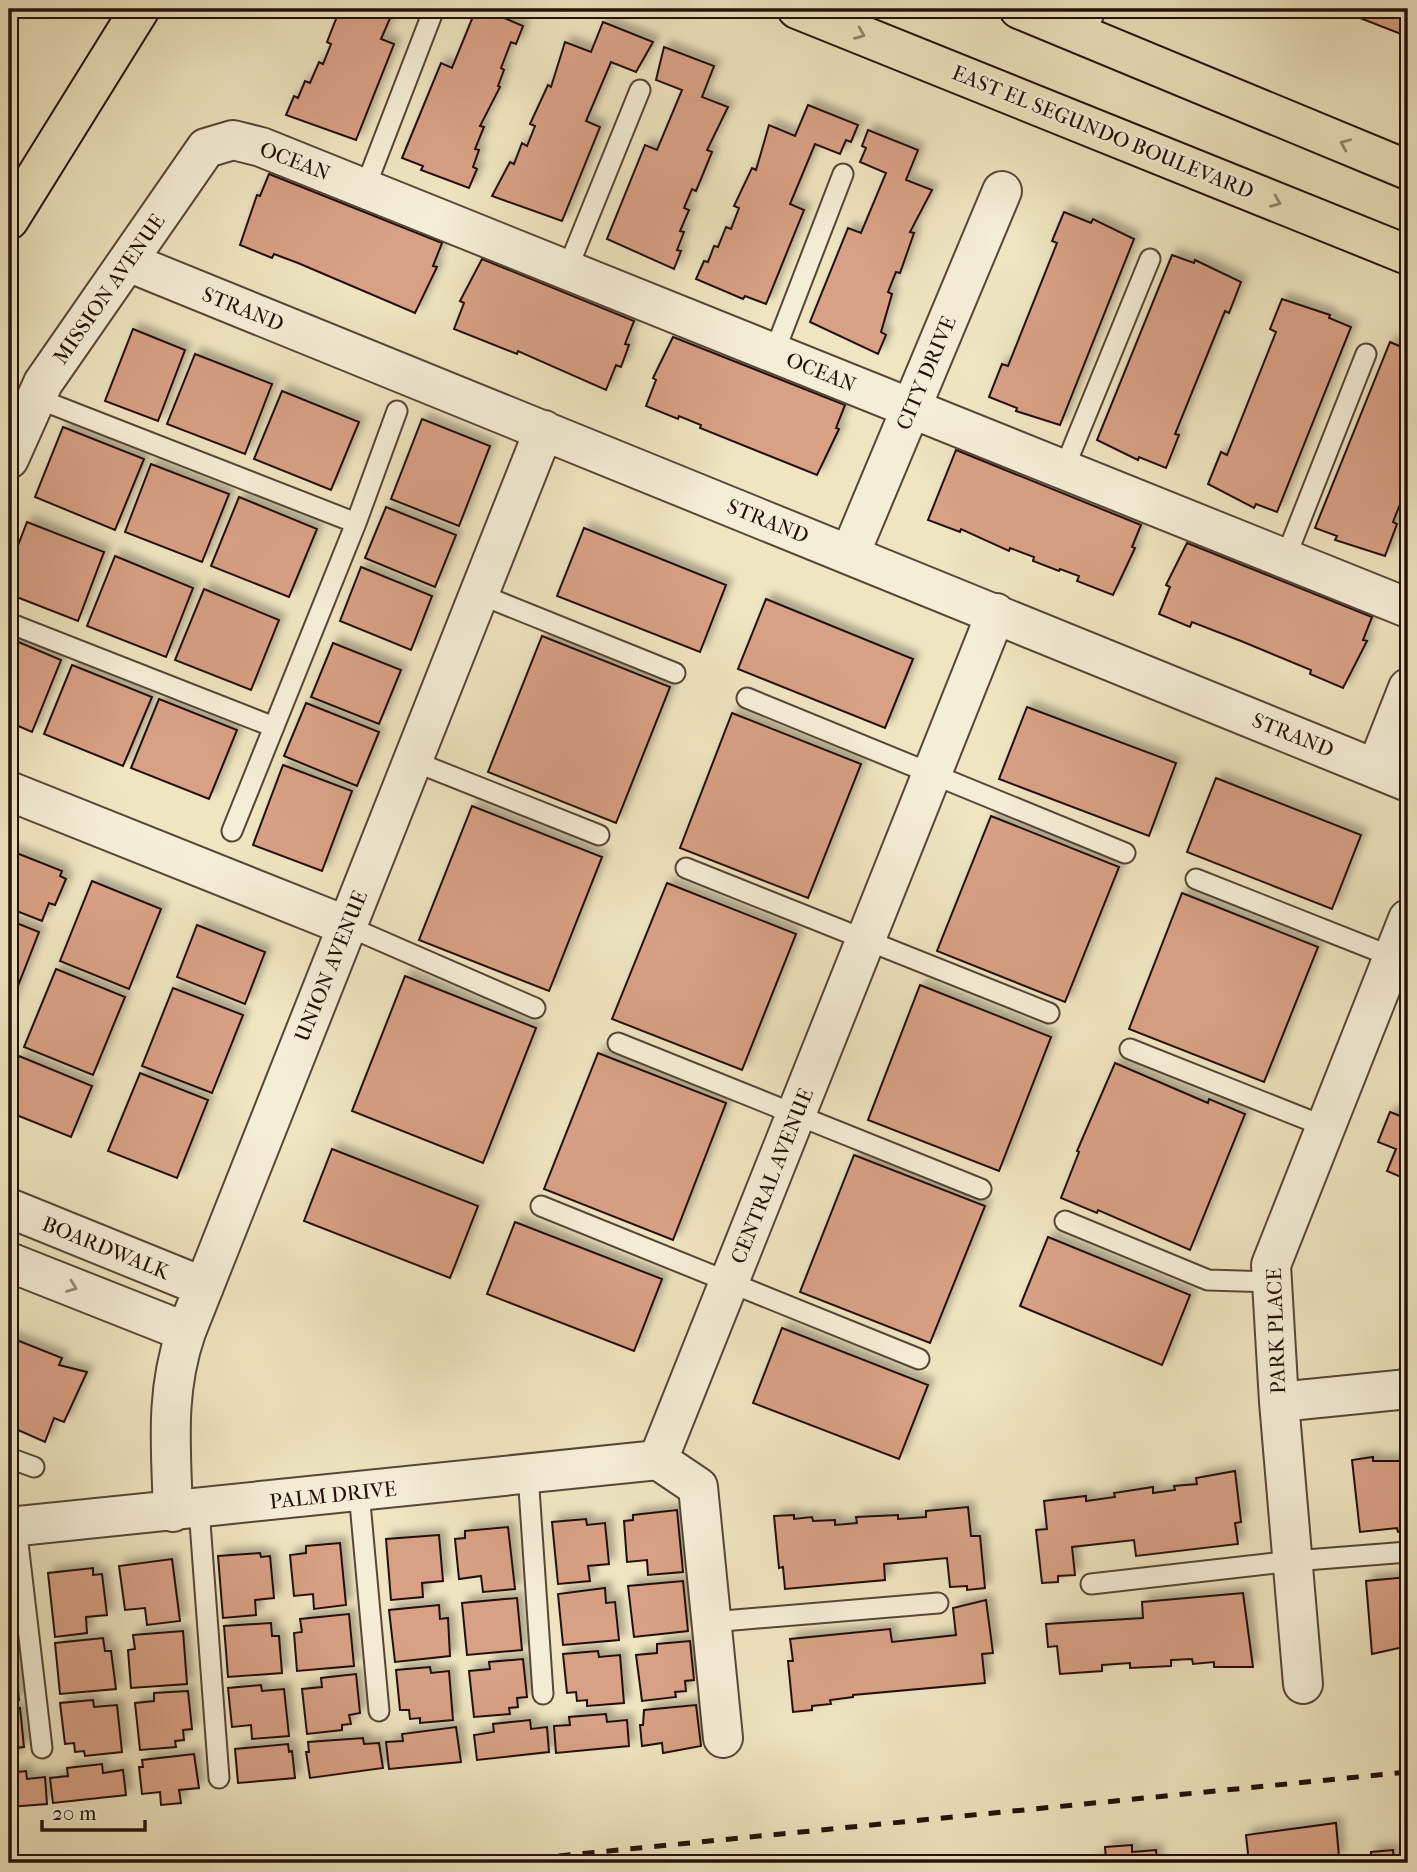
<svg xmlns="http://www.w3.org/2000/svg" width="1417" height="1872" viewBox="0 0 1417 1872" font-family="'IM FELL French Canon',serif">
<defs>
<filter id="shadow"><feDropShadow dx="6" dy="-6" stdDeviation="3.5" flood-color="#0004"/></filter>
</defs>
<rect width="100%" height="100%" fill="#efe5c1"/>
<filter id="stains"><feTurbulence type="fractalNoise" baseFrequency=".00286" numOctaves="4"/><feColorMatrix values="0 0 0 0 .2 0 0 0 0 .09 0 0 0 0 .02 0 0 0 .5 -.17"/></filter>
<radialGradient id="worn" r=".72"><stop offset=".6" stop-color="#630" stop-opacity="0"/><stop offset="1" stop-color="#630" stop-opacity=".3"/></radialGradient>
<path fill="#d8a084" stroke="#231108" stroke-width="2" filter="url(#shadow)" d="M340 9H394L381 39 394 44 356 140 286 115 294 96 298 98 305 81 310 83 319 62 323 64 331 44 327 42Z
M476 9H500L497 15 523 26 516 44 511 42 501 68 504 70 498 86 500 87 480 126 484 127 475 149 479 150 473 167 477 169 469 188 421 170 423 166 402 158 441 63 452 68Z
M1337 9H1405L1408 10V30L1406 36Z
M603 22 653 42 636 72 611 62 586 121 600 127 562 221 492 196 510 162 514 164 522 143 527 146 535 126 530 124 548 85 551 87 565 42 591 52Z
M664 47 714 66 702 97 728 107 707 150 712 152 696 191 692 189 684 208 689 210 680 231 684 232 677 250 681 251 674 269 607 239 645 145 657 150 682 90 656 80Z
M808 105 858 125 851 142 846 140 840 154 815 144 790 204 804 210 766 304 745 296 743 299 696 279 704 261 708 262 714 246 718 247 726 227 731 229 739 208 734 206 752 168 756 170 769 125 795 136Z
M868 130 918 150 906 180 932 190 910 232 914 233 900 273 896 272 888 292 892 294 881 332 886 335 878 354 810 322 848 228 861 233 886 173 860 162 866 148 862 146Z
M269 174 442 243 433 266 437 267 415 313 298 263 274 254 272 258 240 245 257 195 260 196Z
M1064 212 1091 223 1093 219 1134 239 1060 425 1016 411 1017 408 989 397 1002 364 1008 366 1057 243 1052 241Z
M1172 255 1194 263 1195 260 1241 282 1229 313 1225 311 1175 434 1179 435 1166 468 1139 457 1138 460 1097 440Z
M482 259 634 321 625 344 629 345 621 367 616 365 606 390 518 351 517 354 454 329 464 303 460 301Z
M1282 299 1330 315 1329 318 1351 327 1277 512 1256 504 1254 508 1208 484 1221 452 1227 455 1276 332 1270 329Z
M133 329 185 350 158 421 105 401Z
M673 337 845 405 836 428 839 429 817 475 700 428 701 425 679 416 678 419 646 406 656 380 653 378Z
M1390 342 1408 350V484L1393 522 1397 524 1385 556 1335 540 1337 536 1315 528Z
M195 354 272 384 245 454 167 424Z
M282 391 359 422 331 490 254 459Z
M422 419 490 446 459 526 391 499Z
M63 427 144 459 115 530 35 497Z
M956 450 1141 525 1132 547 1135 548 1113 595 1077 581 1079 576 1060 569 1059 571 1033 561 1034 557 1010 548 1009 551 961 529 960 532 928 520Z
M151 464 229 494 202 562 125 532Z
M239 497 317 529 289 597 211 566Z
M386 507 456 535 435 587 365 558Z
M27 522 104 552 78 621 9 594V569Z
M584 528 726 585 700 652 557 596Z
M1187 543 1372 617 1363 640 1367 641 1343 688 1310 674 1311 670 1241 641 1192 622 1190 627 1159 614 1170 587 1166 585Z
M115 556 193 588 166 657 87 626Z
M361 567 432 596 411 650 340 621Z
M204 589 279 620 251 690 175 660Z
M766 599 913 659 885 728 738 669Z
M542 636 670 687 616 823 488 772Z
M9 638 61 660 32 732 9 722Z
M333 643 401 670 379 724 311 697Z
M72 665 152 697 123 766 44 734Z
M159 699 237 730 209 799 131 768Z
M306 703 379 732 357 786 284 756Z
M1027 707 1176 763 1149 836 999 779Z
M732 713 861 764 808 898 680 848Z
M283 765 352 791 322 871 253 845Z
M1216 778 1361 835 1332 909 1187 852Z
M472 806 602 857 549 991 419 940Z
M991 816 1119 867 1065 1002 937 951Z
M9 850 62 871 60 876 66 879 55 905 49 903 42 921 9 908Z
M92 881 161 909 129 989 60 961Z
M667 883 796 934 742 1070 612 1019Z
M1182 893 1318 947 1264 1082 1129 1029Z
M9 920 39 932 9 1009Z
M197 925 265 952 245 1004 177 977Z
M56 969 125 997 93 1075 24 1047Z
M405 976 536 1028 483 1163 352 1111Z
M920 985 1051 1037 999 1171 868 1120Z
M173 988 243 1015 212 1093 142 1066Z
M598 1053 726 1103 673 1240 544 1189Z
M19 1056 92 1086 71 1137 9 1112V1082Z
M1115 1063 1208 1103 1209 1099 1245 1114 1190 1250 1098 1210 1097 1213 1061 1198 1079 1152 1077 1151Z
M140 1073 208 1100 177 1178 108 1151Z
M1390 1112 1408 1119V1180L1387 1171 1396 1149 1378 1142Z
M332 1149 478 1206 450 1278 304 1221Z
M854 1155 985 1206 930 1343 800 1292Z
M515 1222 662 1279 634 1351 487 1294Z
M1048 1237 1190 1295 1162 1365 1020 1306Z
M782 1328 928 1385 899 1459 753 1403Z
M9 1337 62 1358 59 1365 87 1372 64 1422 54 1418 45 1442 9 1426Z
M1373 1457V1461H1408V1531L1398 1532 1397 1528 1360 1532 1352 1460Z
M1235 1471 1241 1522 1235 1523 1238 1544 1136 1556 1134 1540 1072 1547 1075 1575 1058 1576V1582L1042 1583 1036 1530 1047 1529 1044 1501 1086 1496V1501L1115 1497 1114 1493 1153 1487V1493L1175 1490 1174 1486 1197 1484 1196 1478Z
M968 1507 971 1536H980L985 1588 967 1590V1586L950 1587 947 1558 884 1564 885 1580 785 1589 783 1567 779 1568 774 1516 794 1515V1519L812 1517 813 1521 835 1520V1525L857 1523 856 1517 898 1515V1519L926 1517V1511Z
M677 1510 683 1572 648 1575 647 1560 627 1562 624 1521 633 1520V1515Z
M586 1519 587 1525 605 1523 609 1564 588 1566 590 1581 558 1584 552 1522Z
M508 1527 515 1589 483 1592 481 1576 459 1579 455 1539 465 1538V1531Z
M439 1535 443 1581 422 1583 423 1597 391 1600 386 1539Z
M340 1543 346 1605 314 1609 313 1594 294 1596 290 1555 306 1553V1546Z
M260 1553 261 1557 270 1556 274 1598 255 1600 256 1615 223 1618 218 1556Z
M172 1559 180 1621 147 1625 145 1608 125 1610 119 1566Z
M93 1568V1575L102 1574 107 1615 86 1617 87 1633 55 1637 48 1573Z
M1408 1577V1646L1372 1654 1366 1581Z
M683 1581 688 1631 634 1637 628 1586Z
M605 1588 606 1603 615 1602 619 1640 563 1645 558 1594Z
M1243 1593 1253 1667H1214V1662L1193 1664 1192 1659 1171 1660V1666L1130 1668V1663L1102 1665V1671L1060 1674 1057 1646 1048 1647 1046 1624 1143 1618 1142 1602Z
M517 1598 522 1650 467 1655 462 1603Z
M986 1600 993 1653 982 1654 985 1683 853 1695V1697L830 1700 831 1704 812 1706V1710L793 1712 788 1661H793L790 1639 890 1629 892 1642 956 1635 953 1608Z
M439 1605 440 1619 448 1618 450 1656 395 1662 389 1610Z
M349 1614 354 1666 297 1671 294 1633 302 1632 300 1619Z
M271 1623 272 1636H279L282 1673 228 1677 224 1626Z
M183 1631 187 1684 131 1688 128 1650 135 1649 133 1635Z
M103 1638 105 1651H111L116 1689 60 1694 55 1643Z
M690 1641 694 1680 685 1681 686 1691 675 1692 676 1697 642 1701 636 1655 657 1653V1644Z
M9 1649H14L19 1700 9 1701Z
M598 1651 599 1657 620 1655 624 1703 587 1706V1700L577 1701 576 1692 567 1693 563 1654Z
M523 1659 527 1697 517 1698 518 1707 509 1708 510 1714 474 1717 469 1671 490 1669 489 1662Z
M430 1667 431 1673 449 1671 453 1720 420 1723V1718L410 1719 409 1710H400L396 1670Z
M356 1674 360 1713 349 1715 351 1724 342 1725V1730L307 1734 302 1689 322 1687 321 1678Z
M261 1685 262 1691 284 1689 289 1736 252 1739 251 1725 232 1727 228 1688Z
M188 1691 192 1729 183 1730 184 1740 175 1741 176 1747 140 1750 135 1703 154 1701V1693Z
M93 1700 94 1707 117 1705 122 1752 85 1756 84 1751 75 1752 74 1743 65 1744 60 1703Z
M696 1705 701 1746 663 1753 662 1743 642 1746 640 1725H643L644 1710Z
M20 1708 24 1747 15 1748 16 1757 9 1758V1709Z
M606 1714 607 1722 627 1720 629 1746 556 1753 554 1726 570 1725 569 1717Z
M530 1720 531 1729 547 1727 549 1752 477 1760 474 1735 494 1732 493 1724Z
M456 1727 461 1762 389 1769 386 1742 403 1741 402 1734Z
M363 1738 364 1744 379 1743 383 1768 310 1778 306 1752H309L308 1742Z
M288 1744 289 1752 292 1751 295 1778 238 1783 235 1749Z
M194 1754 199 1788 179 1790 181 1803 161 1805 160 1792 142 1794 139 1767H143L142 1760Z
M102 1764 103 1773 123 1770 126 1795 53 1803 50 1778 68 1776 67 1768Z
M26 1771 27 1779 45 1777 47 1804 9 1807V1773Z
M1336 1823 1339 1857 1307 1863H1249L1246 1835Z
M1132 1845V1852L1156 1850 1157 1863H1093L1092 1860 1106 1859 1105 1847Z
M1393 1850 1394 1863H1371V1852Z"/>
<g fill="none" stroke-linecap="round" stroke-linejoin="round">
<g stroke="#564636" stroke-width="23">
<path id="service" d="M1085 36 1096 9
M365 188 434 9
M567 270 640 90
M774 353 843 174
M36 398 356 523
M1064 469 1150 259
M1285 559 1366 354
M479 594 675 673
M9 623 274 727
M747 698 1125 853
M413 761 599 835
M232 831 356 523 397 411
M686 868 1049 1013
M1196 879 1393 957
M347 926 535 1008
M618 1043 981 1189
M1130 1049 1326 1127
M541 1206 919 1359
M1065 1221 1208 1280 1272 1282
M9 1458 34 1467
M528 1474 543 1694
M359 1492 379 1711
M199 1509 219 1778
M16 1526 42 1748
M1091 1584 1293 1561 1408 1552
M711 1622 938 1603"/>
</g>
<g stroke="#564636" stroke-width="42">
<path id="minor" d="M128 262 1408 782
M9 459 43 383 206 148 233 140 261 147 1408 608
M850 554 1002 191
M1376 769 1408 688
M9 791 347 926
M9 1208 204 1287
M9 1262 186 1332
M1279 1402 1408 1389
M658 1460 996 613
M658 1460 698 1487 723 1738
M173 1512C171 1448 165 1393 186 1332L544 430
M9 1527 658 1460
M1303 1684 1279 1402 1271 1265 1408 919"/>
</g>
<g stroke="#231108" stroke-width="42">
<path id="primary" d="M797 9 1408 255
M1019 9 1408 170
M9 220 140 9"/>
</g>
<use href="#service" stroke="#f5eed7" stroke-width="19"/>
<use href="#minor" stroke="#f5eed7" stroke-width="38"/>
<use href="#primary" stroke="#efe5c1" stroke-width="38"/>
<path stroke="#231108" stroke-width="5" stroke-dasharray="12 12" stroke-linecap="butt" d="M487 1863 1408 1772"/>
</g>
<defs><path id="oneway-chevron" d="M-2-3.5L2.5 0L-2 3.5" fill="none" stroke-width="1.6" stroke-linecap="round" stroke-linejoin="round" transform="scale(1.75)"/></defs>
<g stroke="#93866e">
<use href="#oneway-chevron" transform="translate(860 34) rotate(22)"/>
<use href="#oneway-chevron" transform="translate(1345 144) rotate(-157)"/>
<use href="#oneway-chevron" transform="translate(1276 202) rotate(22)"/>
</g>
<use stroke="#968b7a" href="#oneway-chevron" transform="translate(72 1287) rotate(21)"/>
<g text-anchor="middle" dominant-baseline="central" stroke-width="5" stroke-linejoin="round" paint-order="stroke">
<g font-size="21" fill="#231108" stroke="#f5eed7">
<text transform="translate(1103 132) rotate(22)">EAST EL SEGUNDO BOULEVARD</text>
<text transform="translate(295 161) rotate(21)">OCEAN</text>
<text transform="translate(109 289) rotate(-55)">MISSION AVENUE</text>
<text transform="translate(243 309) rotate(22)">STRAND</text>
<text transform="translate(821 372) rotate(22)">OCEAN</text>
<text transform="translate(926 373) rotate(-67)">CITY DRIVE</text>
<text transform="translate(768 521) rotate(22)">STRAND</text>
<text transform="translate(1293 735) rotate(22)">STRAND</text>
<text transform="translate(331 966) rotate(-68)">UNION AVENUE</text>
<text transform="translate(772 1176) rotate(-68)">CENTRAL AVENUE</text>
<text transform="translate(106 1248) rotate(22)">BOARDWALK</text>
<text transform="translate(1276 1331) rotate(-92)">PARK PLACE</text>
<text transform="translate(333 1495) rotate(-6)">PALM DRIVE</text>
</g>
</g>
<rect width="1417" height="1872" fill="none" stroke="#efe5c1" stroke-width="35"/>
<rect x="10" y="10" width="1396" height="1851" fill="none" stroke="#231108" stroke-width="3.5"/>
<rect x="18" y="18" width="1382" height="1837" fill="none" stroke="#231108" stroke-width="2"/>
<path d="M42 1820v10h103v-10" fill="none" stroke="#231108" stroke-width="3.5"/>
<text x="52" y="1820" font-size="21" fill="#231108" stroke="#f5eed7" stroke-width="5" paint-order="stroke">20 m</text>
<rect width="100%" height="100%" filter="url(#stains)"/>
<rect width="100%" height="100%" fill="url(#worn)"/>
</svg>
